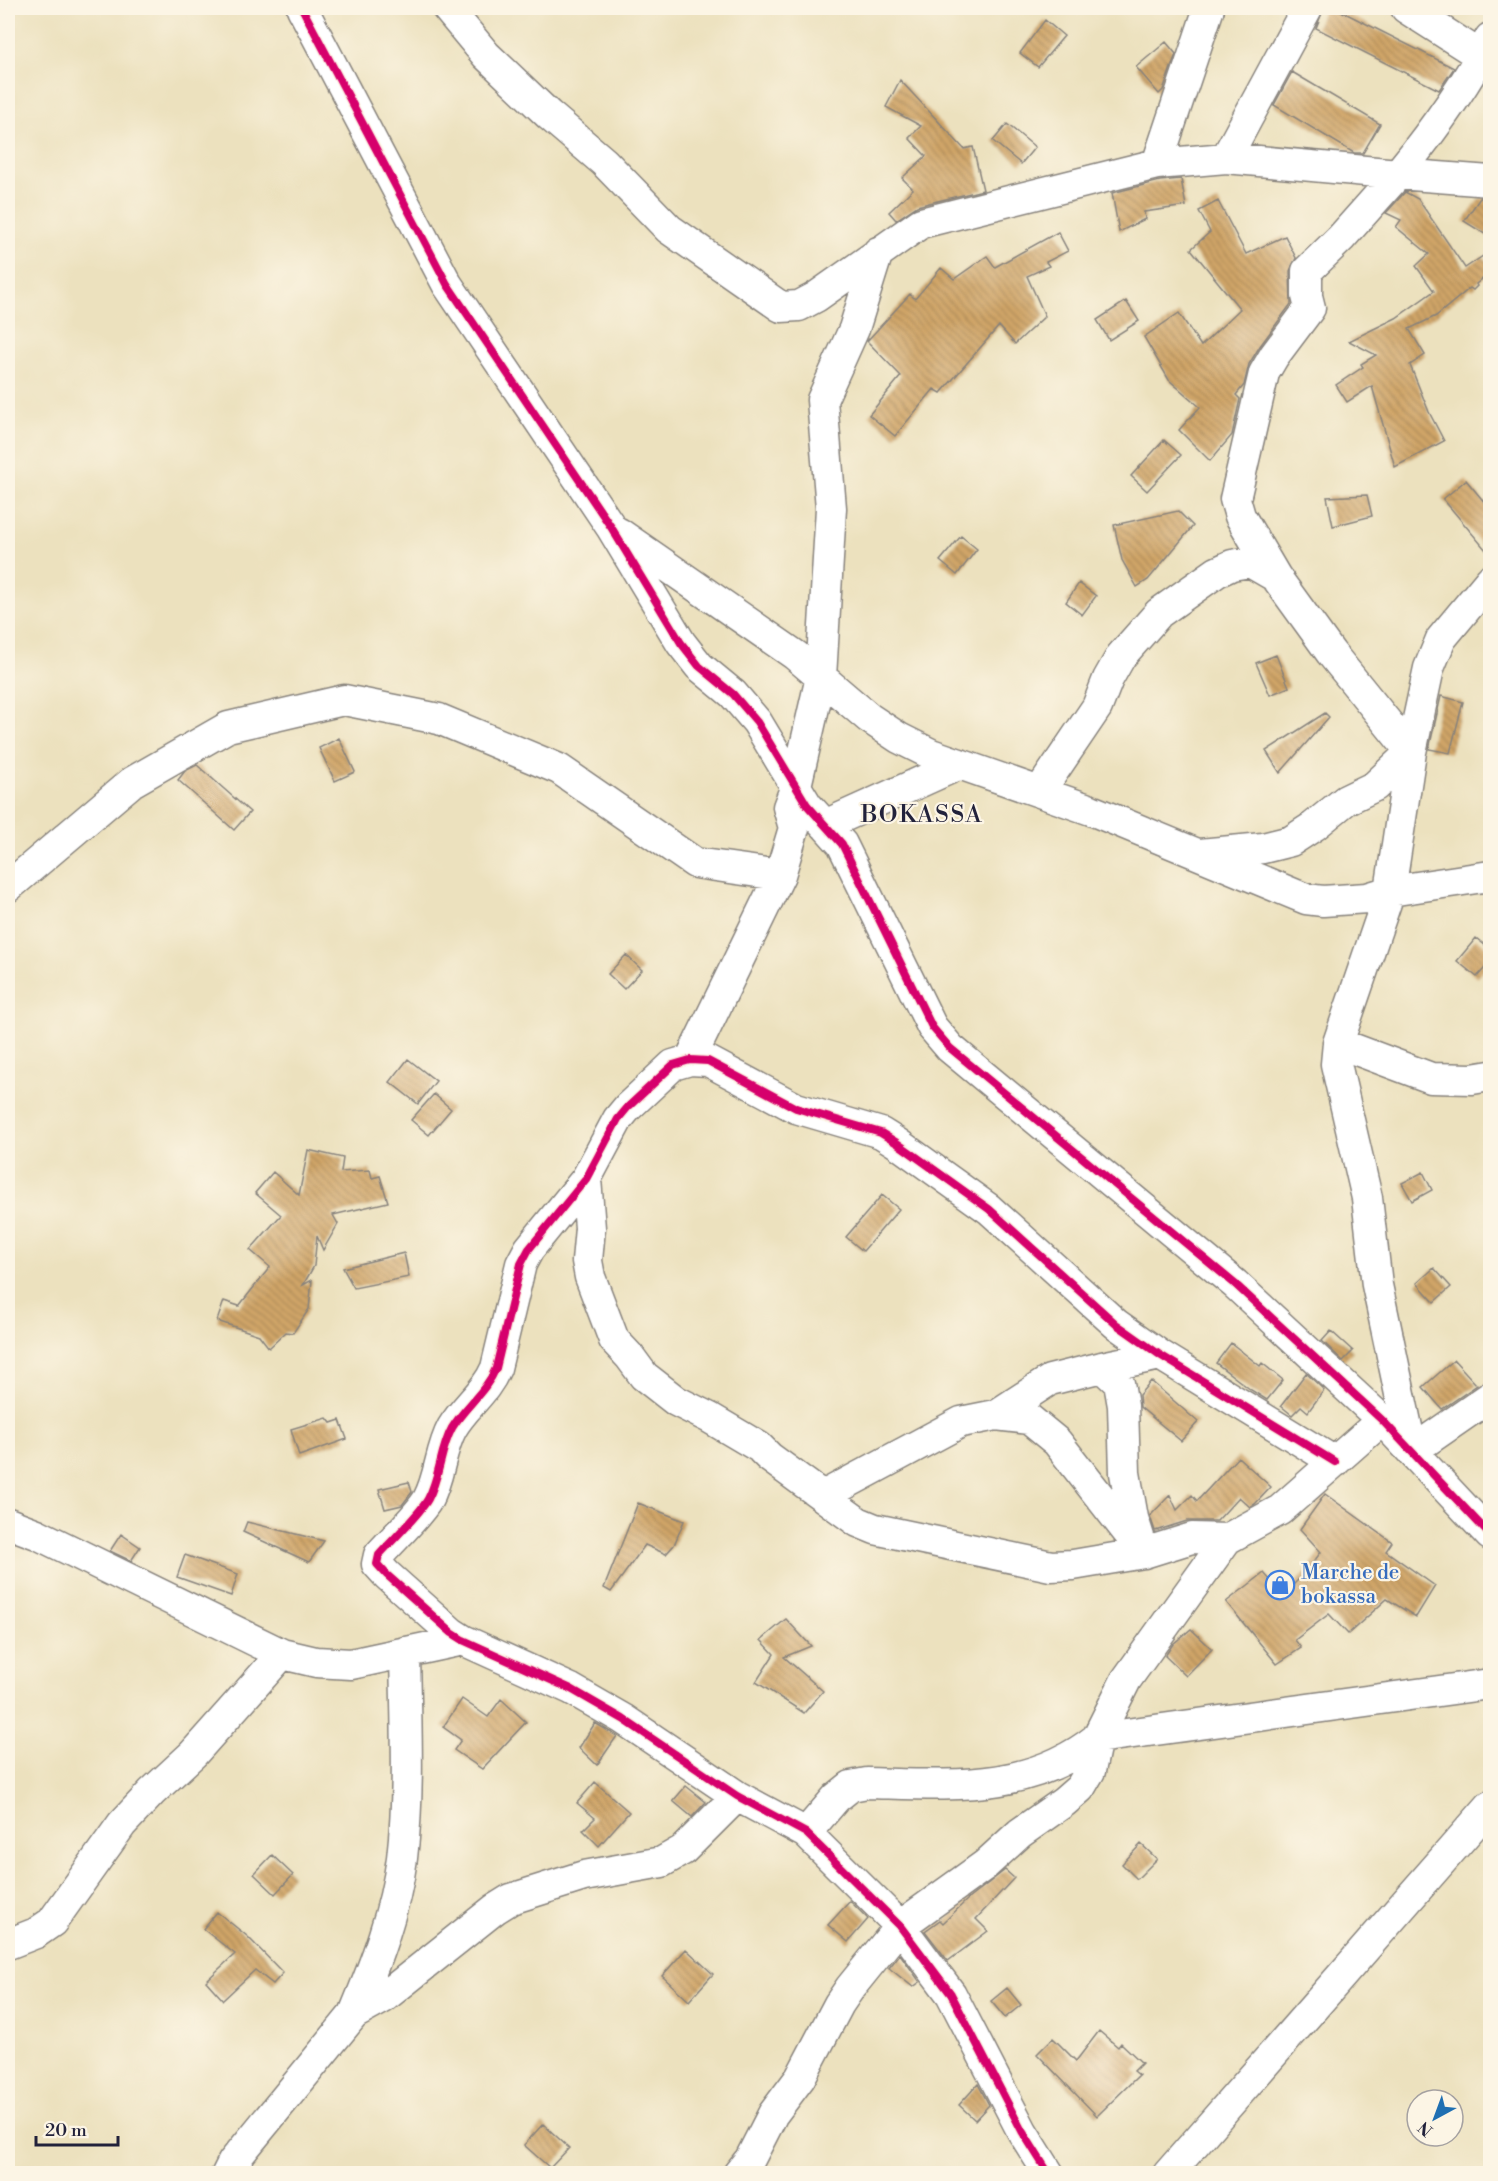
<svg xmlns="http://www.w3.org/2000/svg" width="1498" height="2181" viewBox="0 0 1498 2181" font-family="'Libre Bodoni',serif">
<defs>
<pattern id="building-back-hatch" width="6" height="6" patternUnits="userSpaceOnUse" patternTransform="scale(1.5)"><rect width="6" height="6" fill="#d0a568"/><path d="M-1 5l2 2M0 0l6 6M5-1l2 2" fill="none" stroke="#a88657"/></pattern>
</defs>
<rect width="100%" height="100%" fill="#fcf5e5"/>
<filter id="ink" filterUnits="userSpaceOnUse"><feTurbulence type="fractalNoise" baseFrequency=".0167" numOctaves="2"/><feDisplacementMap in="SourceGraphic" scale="12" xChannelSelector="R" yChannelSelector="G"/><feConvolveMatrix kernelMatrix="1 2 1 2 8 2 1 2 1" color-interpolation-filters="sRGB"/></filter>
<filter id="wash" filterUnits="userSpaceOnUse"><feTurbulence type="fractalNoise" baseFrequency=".008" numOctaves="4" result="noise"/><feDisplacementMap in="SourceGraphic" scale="24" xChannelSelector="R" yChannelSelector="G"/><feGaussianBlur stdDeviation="1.35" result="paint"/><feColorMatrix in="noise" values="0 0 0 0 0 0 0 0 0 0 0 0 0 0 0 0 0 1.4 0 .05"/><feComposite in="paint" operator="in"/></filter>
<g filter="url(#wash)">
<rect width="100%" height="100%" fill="#ece1be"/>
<g id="blocks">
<path fill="url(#building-back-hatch)" d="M1324 8H1335L1454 68 1439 90 1316 28Z
M1045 20 1064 36 1038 67 1020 53Z
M1166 42 1176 54 1163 90 1159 94 1136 67Z
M1292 72 1380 124 1363 153H1354L1274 105Z
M900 80 964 149 973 147 983 190 917 206 896 220 889 212 913 189 902 178 926 156 909 138 921 126 886 107Z
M1007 124 1035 147 1021 164 993 141Z
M1181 179 1186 206 1144 212 1145 219 1119 232 1112 193 1160 181Z
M1405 192 1418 199 1465 268 1483 256 1491 266V272L1476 284 1477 286 1473 290 1470 288 1436 316 1409 329 1425 355 1410 365 1429 412 1444 441 1395 467 1372 386 1347 402 1336 385 1363 367 1361 364 1376 355 1349 341 1396 318 1434 291 1416 266 1429 254 1396 227 1401 220 1386 213Z
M1480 198H1491V238L1464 221Z
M1218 201 1246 254 1285 236 1296 258 1290 271 1291 304 1260 346 1249 364 1244 385 1236 395 1240 399 1232 435 1210 461 1179 430 1200 407 1169 380 1144 337 1179 313 1201 346 1240 309 1191 249 1210 232 1199 211Z
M1058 232 1068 251 1046 262 1049 266 1027 276 1045 316 1015 344 999 326 941 393 934 389 895 436 869 415 901 376 867 341 910 294 915 299 941 268 954 279 987 256 995 267Z
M1126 301 1139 321 1109 340 1097 320Z
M1164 440 1181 455 1147 491 1131 476Z
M1466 480 1491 510V556L1443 499Z
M1367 495 1372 516 1333 526 1327 497Z
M1178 511 1193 526 1148 580 1137 587 1122 560 1114 525Z
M961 536 977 549 957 575 940 561Z
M1079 583 1096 596 1082 615 1066 602Z
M1276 655 1289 687 1270 695 1256 663Z
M1441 696 1463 702 1450 753 1429 749Z
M1325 713 1329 717 1280 773 1266 751Z
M339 738 355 772 335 781 319 748Z
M197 765 250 812 234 830 178 780 185 771Z
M1476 938 1491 950V961L1477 977 1457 961Z
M626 955 642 970 624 989 608 974Z
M408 1059 436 1081 418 1104 390 1082Z
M434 1094 451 1109 429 1135 411 1120Z
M308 1150 343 1158 341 1172 370 1170 372 1178 380 1176 388 1202 333 1215 338 1224 323 1250 317 1236 314 1266 303 1285 312 1280 309 1309 293 1333 286 1332 269 1348 259 1335 217 1321 224 1301 239 1306 270 1267 250 1250 281 1215 255 1193 273 1172 299 1195Z
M1423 1172 1432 1190 1412 1201 1402 1183Z
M882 1195 899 1209 863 1251 846 1237Z
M404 1253 409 1277 354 1288 343 1268Z
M1434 1268 1451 1287 1434 1302 1417 1283Z
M1331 1331 1353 1351 1343 1361 1322 1341Z
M1231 1343 1260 1366 1262 1363 1283 1380 1267 1400 1251 1390 1216 1363Z
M1454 1360 1477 1385 1442 1409 1423 1387Z
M1306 1373 1324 1390 1308 1412 1301 1406 1292 1415 1281 1406Z
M1151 1381 1198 1422 1181 1441 1140 1407 1139 1395Z
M327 1418 331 1423 340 1420 347 1439 299 1456 291 1429Z
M1238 1457 1271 1487 1255 1504 1250 1507 1239 1497 1217 1521H1187L1155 1531 1150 1516 1170 1495 1177 1510 1192 1495 1197 1501Z
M409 1482 412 1492 402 1505 385 1509 379 1489Z
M1325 1494 1392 1542 1386 1551 1435 1586 1416 1617 1387 1599 1348 1634 1329 1614 1295 1640 1301 1648 1277 1664 1226 1602 1264 1573 1278 1589 1282 1585 1287 1591 1306 1572 1321 1552 1300 1529Z
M638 1503 684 1521 674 1545 666 1554 645 1545 611 1592 604 1588Z
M247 1522 324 1541 309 1562 243 1532Z
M121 1534 140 1547 131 1561 110 1551Z
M185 1555 238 1574 231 1596 177 1577Z
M786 1619 811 1646 784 1657 823 1691 804 1713 756 1682 774 1654 761 1640Z
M1191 1629 1212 1649 1186 1676 1165 1656 1173 1644Z
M462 1699 488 1717 501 1699 526 1722 482 1769 454 1750 461 1740 443 1727Z
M595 1723 617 1736 597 1765 579 1748Z
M595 1782 629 1812 599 1846 583 1830 595 1818 577 1803Z
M686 1786 706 1802 692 1817 673 1801Z
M1141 1844 1157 1859 1137 1879 1122 1864Z
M272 1855 293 1875 275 1894 254 1874Z
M1005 1870 1014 1878 976 1919 988 1931 948 1961 925 1931 940 1920 943 1923 968 1899Z
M850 1901 868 1919 848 1942 828 1925Z
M217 1912 247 1936 283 1973 273 1984 255 1970 223 2000 206 1981 235 1954 203 1929Z
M686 1949 713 1974 689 2001 662 1976Z
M900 1954 920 1982 913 1987 889 1968Z
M1007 1988 1021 2005 1005 2018 991 2001Z
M1099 2031 1118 2047 1121 2043 1142 2063 1134 2071 1139 2075 1097 2116 1037 2054 1053 2038 1076 2061Z
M978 2084 989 2105 975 2120 959 2105Z
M543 2124 569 2148 550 2168 524 2145Z"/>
</g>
</g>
<g filter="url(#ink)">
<use href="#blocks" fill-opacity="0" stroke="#87827c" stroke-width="1.5"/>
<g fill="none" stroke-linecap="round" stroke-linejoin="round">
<g stroke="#87827c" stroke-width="33">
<path id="street" d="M302 8 447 284 611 527 681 643 699 666 733 694 757 722 807 805 842 844 932 1027 950 1048 1235 1284 1382 1420 1490 1535
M447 8 486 55 549 115 604 162 669 229 781 307 799 306 816 297 921 223 1157 164 1226 158 1398 174C1432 132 1466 86 1490 38
M1406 8 1481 56
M1226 158 1307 8
M1157 164 1209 8
M619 533 795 655 869 718 899 738 931 754 1091 810 1306 899 1323 901 1367 898 1390 891 1490 876
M1490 580 1441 639 1429 668 1411 752 1390 891 1338 1043 1336 1064 1367 1198 1377 1285 1412 1451 1490 1397
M1040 791 1097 707 1108 679 1121 656 1159 613 1217 572 1232 565 1250 562 1276 577
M825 825 960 764
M1200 854 1263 848 1291 841 1314 826 1346 800 1375 786 1411 752 1331 653 1276 577 1240 516 1235 499 1264 373 1274 356 1310 308 1307 296V271L1341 238 1398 174 1490 181
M8 887 132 782 228 727 344 700 439 719 559 769 695 863 780 875
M1338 1043 1431 1078 1472 1079 1490 1076
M690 1060 780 875 794 828 788 807 796 786 821 677 831 508 822 400 854 329 878 252
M586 1179 590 1228 587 1261 590 1277 614 1340 630 1357 644 1376 676 1401 710 1418 759 1447 769 1457 858 1522 875 1529 1051 1566 1073 1565 1144 1553 1192 1538 1227 1539 1280 1510 1382 1420
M1102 1367 1119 1383 1123 1406 1125 1473 1133 1518 1140 1540
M996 1415 1050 1380 1102 1367 1160 1355
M823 1496 961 1422 996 1415 1029 1419 1057 1442 1144 1553
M8 1523 37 1534 282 1654 316 1662 351 1664 463 1640
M806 1833 836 1798 851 1786 867 1783C949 1785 1029 1793 1097 1738L1490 1684
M8 1944 36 1933 52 1922 122 1824 152 1792 193 1754 282 1654
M354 2014C375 1964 395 1912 402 1858 410 1790 406 1720 405 1652
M227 2174 233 2162 354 2014 383 1998 495 1909 511 1899 584 1876 662 1862 683 1850 737 1796
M738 2174 750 2159 773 2114 800 2078 839 2004 850 1988 900 1926 985 1865 1020 1833 1064 1802 1080 1788 1090 1771 1097 1738 1126 1680 1227 1539
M1049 2174 1022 2131 951 1994 900 1926 806 1833 737 1796 623 1719 571 1689 463 1640 452 1633 387 1575 377 1564 379 1555C392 1540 419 1515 428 1499 440 1477 440 1450 452 1428 465 1406 486 1392 496 1368L521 1264 529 1249 586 1179 618 1119 628 1107 673 1065 690 1060 708 1061 796 1108 881 1133 897 1143 989 1209 1116 1324 1160 1355 1335 1462
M1168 2174 1490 1806"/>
</g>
<use href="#street" stroke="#fff" stroke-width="30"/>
<g stroke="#fcf5e5" stroke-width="11">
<path id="cycleway" d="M302 8 447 284 611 527 681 643 699 666 733 694 757 722 807 805 842 844 932 1027 950 1048 1235 1284 1382 1420 1490 1535
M1049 2174 1022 2131 951 1994 900 1926 806 1833 737 1796 623 1719 571 1689 463 1640 452 1633 387 1575 377 1564 379 1555C392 1540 419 1515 428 1499 440 1477 440 1450 452 1428 465 1406 486 1392 496 1368L521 1264 529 1249 586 1179 618 1119 628 1107 673 1065 690 1060 708 1061 796 1108 881 1133 897 1143 989 1209 1116 1324 1160 1355 1335 1462"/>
</g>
<use href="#cycleway" stroke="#d6006c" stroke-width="8"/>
</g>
</g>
<defs>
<g id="shop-ring" transform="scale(1.5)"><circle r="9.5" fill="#fcf5e5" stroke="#3f7fe0" stroke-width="1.5"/><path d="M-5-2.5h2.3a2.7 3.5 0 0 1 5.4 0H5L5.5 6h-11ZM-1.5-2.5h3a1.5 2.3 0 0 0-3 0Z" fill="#3f7fe0"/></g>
</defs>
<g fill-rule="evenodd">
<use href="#shop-ring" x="1280" y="1585"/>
</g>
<g text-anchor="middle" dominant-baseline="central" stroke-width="4.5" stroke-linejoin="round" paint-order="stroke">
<g font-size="21" fill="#366cbe" stroke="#fcf5e5" text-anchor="start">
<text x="1301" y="1573">Marche de<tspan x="1301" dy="24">bokassa</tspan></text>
</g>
<g font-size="24" letter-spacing="1.5" fill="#22223b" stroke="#fcf5e5">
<text x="922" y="815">BOKASSA</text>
</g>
</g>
<rect width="1498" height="2181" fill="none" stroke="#fcf5e5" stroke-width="30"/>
<g transform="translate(1435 2118) rotate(221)"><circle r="28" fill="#fcf5e5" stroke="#a5a1a1" stroke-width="1.5"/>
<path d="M0-4.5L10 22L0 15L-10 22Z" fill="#1f6fb2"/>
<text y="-9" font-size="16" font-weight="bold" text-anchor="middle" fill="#22223b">N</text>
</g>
<path d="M36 2136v9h82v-9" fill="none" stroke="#22223b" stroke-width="3"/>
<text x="45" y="2136" font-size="18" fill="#22223b" stroke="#fcf5e5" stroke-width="4.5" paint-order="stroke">20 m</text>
</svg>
